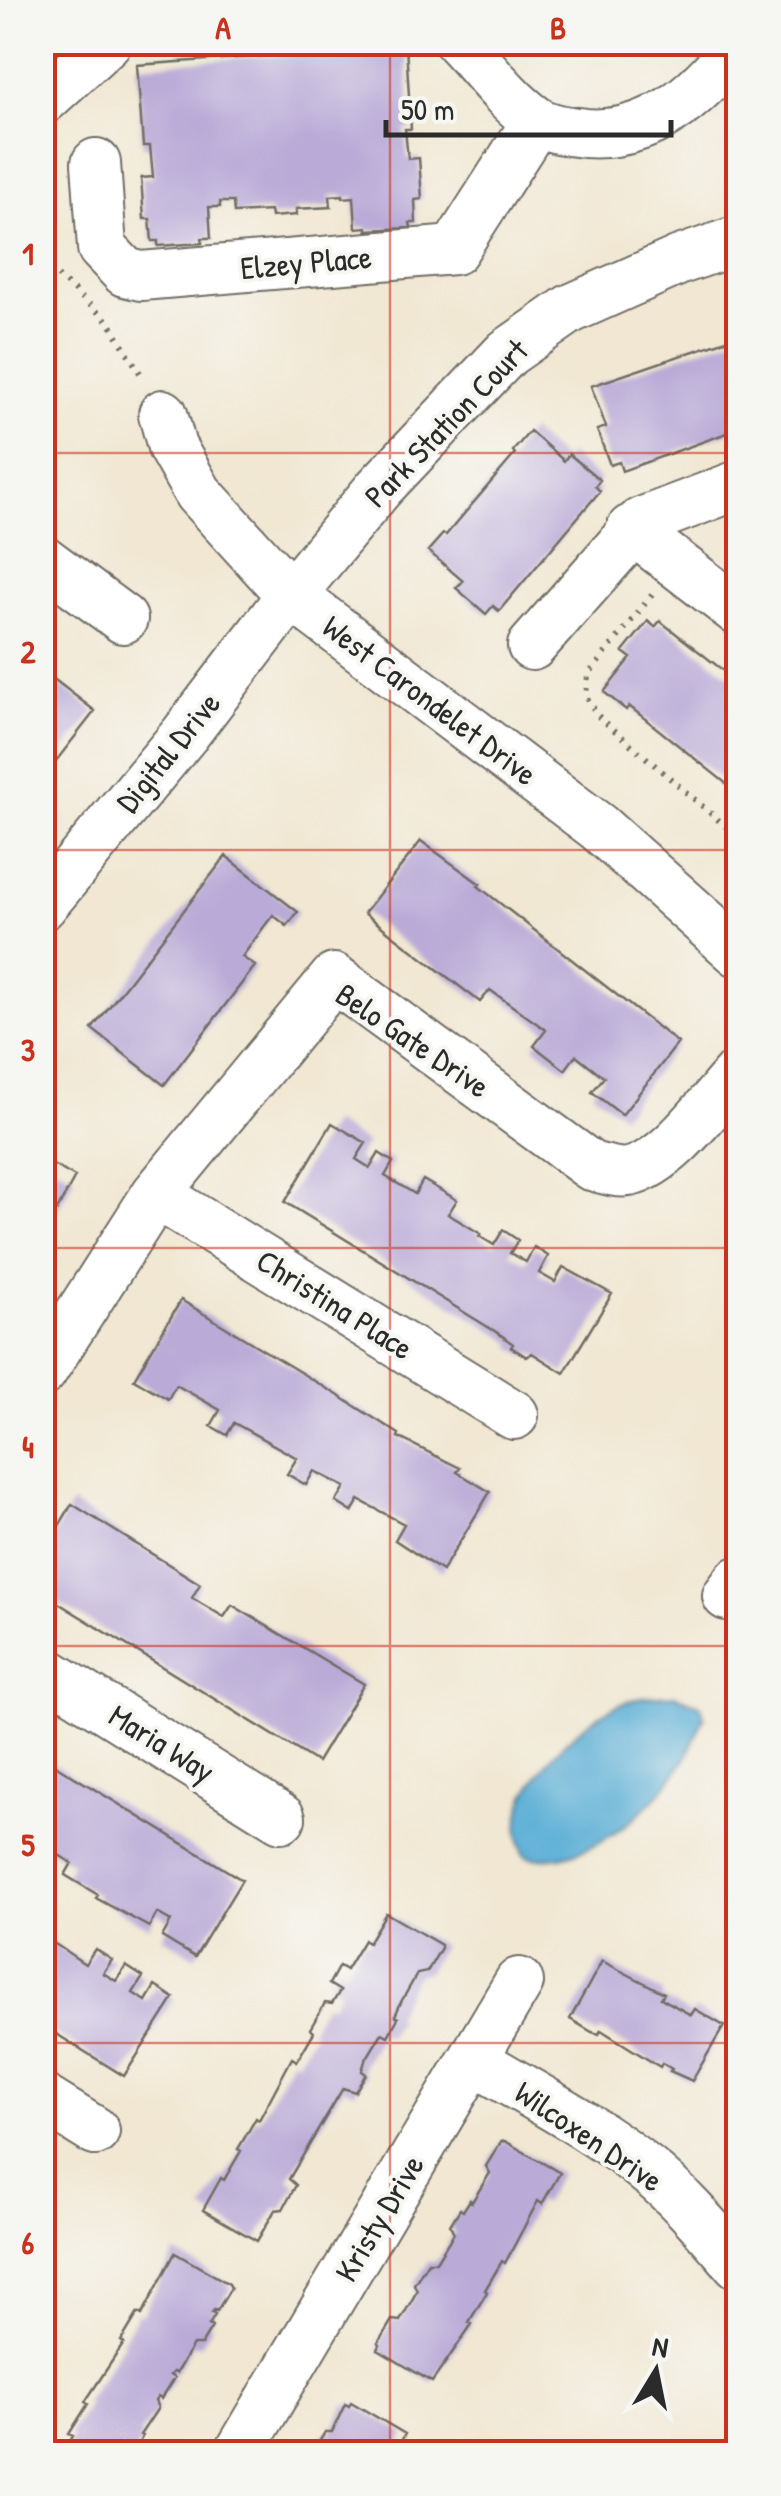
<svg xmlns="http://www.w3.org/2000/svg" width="781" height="2496" viewBox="0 0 781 2496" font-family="'Patrick Hand',sans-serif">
<rect width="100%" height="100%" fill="#f6f6f2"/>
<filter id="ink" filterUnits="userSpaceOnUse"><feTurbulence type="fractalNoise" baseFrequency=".01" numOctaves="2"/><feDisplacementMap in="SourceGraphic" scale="20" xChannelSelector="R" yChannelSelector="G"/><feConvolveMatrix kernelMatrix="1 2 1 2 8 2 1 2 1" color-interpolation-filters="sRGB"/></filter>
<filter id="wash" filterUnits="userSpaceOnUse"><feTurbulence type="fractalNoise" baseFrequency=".0048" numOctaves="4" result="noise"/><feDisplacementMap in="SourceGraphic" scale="40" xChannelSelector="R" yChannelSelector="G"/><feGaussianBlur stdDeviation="2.25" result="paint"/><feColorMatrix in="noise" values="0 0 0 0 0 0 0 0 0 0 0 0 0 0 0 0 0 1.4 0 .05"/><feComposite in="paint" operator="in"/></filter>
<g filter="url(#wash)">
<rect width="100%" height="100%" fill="#f1e7d2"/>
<path fill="#5aaed6" stroke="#426c80" stroke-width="2.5" d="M676 1695 700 1705 704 1717C697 1734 690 1753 680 1767 650 1812 584 1870 526 1856 495 1805 565 1734 607 1711 629 1698 651 1696 676 1695Z"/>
<g id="blocks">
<path fill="#b9aad7" d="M42 42H56L49 50 52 53 42 61Z
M406 46 411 129H405L408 159 419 158 422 199 415 200 416 223H410L411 228 367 230V227L356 228 354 197 343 198V195L330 196 331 207 296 209V215L271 217 270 211 234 213 233 202H220V207H209L211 238H202V243L158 246V241H152L150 219H144L141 178 153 177 150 146H143L137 65Z
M738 336V429L622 471 619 462 610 465 597 430 606 427 591 386Z
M530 431 564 461 569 454 600 480 595 486 600 491 499 611 493 606 486 614 456 588 463 581 428 551 443 534 446 535 515 454 513 451Z
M648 621 655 627 660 621 738 682V793L629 706 626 710 604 692 631 658 623 652Z
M42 670 95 711 56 761 48 754 42 761Z
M421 841 480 884 478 886 678 1043 622 1115 592 1092 604 1077 576 1055 565 1070 534 1046 546 1030 490 990 480 1002 364 913Z
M226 856 298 912 287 926 273 915 263 928 242 957 255 966 164 1085 92 1029Z
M332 1123 366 1143 356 1159 370 1168 379 1153 393 1162 385 1176 415 1194 423 1180 457 1200 448 1214 481 1234 479 1236 494 1245 503 1230 518 1240 510 1253 526 1262 534 1247 548 1256 539 1273 555 1282 563 1267 612 1294 564 1373 532 1353 527 1357 511 1347 513 1344 501 1335 285 1202Z
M42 1159 75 1177 57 1210 42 1202Z
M181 1300 336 1394 399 1434 398 1437 460 1468 457 1472 490 1492 442 1571 395 1540 404 1524 359 1500 352 1512 336 1502 345 1487 314 1471 306 1485 287 1474 297 1458 234 1423 227 1435 211 1426 220 1410 176 1385 168 1399 134 1379Z
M72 1504 200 1584 192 1598 224 1617 232 1605 364 1684 317 1762 42 1593V1554Z
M42 1757 242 1880 195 1957 162 1937 171 1921 157 1913 149 1927 96 1898 98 1895 65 1875 72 1863 42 1845Z
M386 1913 441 1945V1948L427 1972 417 1974 401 2002 395 2016 398 2018 388 2036 382 2033 365 2061 362 2071 366 2074 355 2092 343 2088 289 2179 296 2185 283 2209 275 2210 257 2241 203 2210 221 2178 224 2180 241 2151 238 2149 256 2118 259 2120 292 2058 297 2061 314 2032 310 2029 325 2003 332 2004 340 1991 329 1984 339 1966 346 1970 364 1940 368 1943Z
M42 1918 51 1924 43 1936 85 1964 95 1949 112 1960 103 1973 116 1981 126 1966 143 1977 133 1993 146 2001 155 1986 174 1998 124 2076 42 2025Z
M602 1961 664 1993 661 1998 691 2015 695 2009 724 2026 692 2081 670 2071 672 2069 662 2063 660 2067 601 2030 599 2034 592 2032 570 2019Z
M505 2141 560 2173 542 2204 538 2201 505 2263 502 2261 485 2290 487 2292 469 2322 472 2324 432 2382 378 2350 380 2345 378 2343 392 2320 400 2321 417 2291 414 2284 428 2262H436L454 2233 450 2225 460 2209 463 2211 470 2200 472 2202 490 2173 486 2166 501 2142Z
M175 2253 229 2284 231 2288 217 2311 214 2310 212 2313 215 2315 209 2325 212 2327 201 2345H193L176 2373 173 2372 170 2375 174 2378 161 2399 158 2397 155 2401 158 2408 140 2435 142 2436 135 2454H63L73 2436 69 2434 88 2404 85 2402 124 2343 121 2341 138 2313 142 2315Z
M351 2402 405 2434 394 2454H312L325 2432H332L345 2404 349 2406Z"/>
</g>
</g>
<g filter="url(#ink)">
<use href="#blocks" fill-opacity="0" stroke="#706d65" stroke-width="2.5"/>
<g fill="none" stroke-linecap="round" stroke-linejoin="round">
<g stroke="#706d65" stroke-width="52">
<path id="minor" d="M459 42C483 67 506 99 534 119 547 129 570 131 585 133 653 138 697 95 738 46
M42 101 107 42
M96 163 102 248 125 272 141 276 454 250 536 122
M163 414 172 447 198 493 291 595 598 827 738 952
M631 529 738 611
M42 559 123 619
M532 646 641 522 738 485
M42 906 185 734 291 595 379 488 507 353 570 309 680 260 738 240
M156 1194 514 1415
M42 1372 156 1194 334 978 591 1166C603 1169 618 1174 629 1172 669 1163 711 1103 738 1073
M727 1596 738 1581
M42 1669 281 1818
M474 2060C531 2095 594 2127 646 2169 681 2197 709 2231 738 2264
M42 2098 95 2131
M238 2454 519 1982"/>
</g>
<path stroke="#706d65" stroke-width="6" stroke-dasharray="2.5 8" stroke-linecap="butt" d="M42 196 60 191
M42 262 109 322 143 378
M652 595 588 675 586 696 598 716 738 837"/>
<use href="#minor" stroke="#fff" stroke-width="48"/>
</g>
</g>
<path fill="none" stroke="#c8321e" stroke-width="2.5" stroke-opacity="0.55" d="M390 42V2454M42 453H738M42 850H738M42 1248H738M42 1646H738M42 2043H738"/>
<g text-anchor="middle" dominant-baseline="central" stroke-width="8" stroke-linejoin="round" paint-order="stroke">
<g font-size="32" fill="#2b2b2b" stroke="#f6f6f2">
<text transform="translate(306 262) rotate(-5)">Elzey Place</text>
<text transform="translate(446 423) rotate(-46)">Park Station Court</text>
<text transform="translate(430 700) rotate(37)">West Carondelet Drive</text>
<text transform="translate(168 752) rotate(-51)">Digital Drive</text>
<text transform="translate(413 1040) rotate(34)">Belo Gate Drive</text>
<text transform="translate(335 1304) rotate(32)">Christina Place</text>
<text transform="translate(162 1743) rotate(32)">Maria Way</text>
<text transform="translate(589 2136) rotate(34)">Wilcoxen Drive</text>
<text transform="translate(379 2218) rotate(-59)">Kristy Drive</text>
</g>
</g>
<rect width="781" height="2496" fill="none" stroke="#f6f6f2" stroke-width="110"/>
<g transform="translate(656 2371) rotate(10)" stroke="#f6f6f2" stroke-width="8" paint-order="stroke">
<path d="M0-8L18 38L0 25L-18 38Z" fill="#2b2b2b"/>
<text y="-15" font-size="28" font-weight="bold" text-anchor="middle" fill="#2b2b2b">N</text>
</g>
<path d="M386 120v15h285v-15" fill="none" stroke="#2b2b2b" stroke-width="5"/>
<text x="401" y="120" font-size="30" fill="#2b2b2b" stroke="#f6f6f2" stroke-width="8" paint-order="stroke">50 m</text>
<rect x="55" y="55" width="671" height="2386" fill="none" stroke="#c8321e" stroke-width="4"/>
<g font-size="32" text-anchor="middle" font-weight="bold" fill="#c8321e">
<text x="223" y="39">A</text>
<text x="558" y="39">B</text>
<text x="28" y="265">1</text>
<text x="28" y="663">2</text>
<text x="28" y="1061">3</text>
<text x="28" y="1458">4</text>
<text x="28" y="1856">5</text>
<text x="28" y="2254">6</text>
</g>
</svg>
